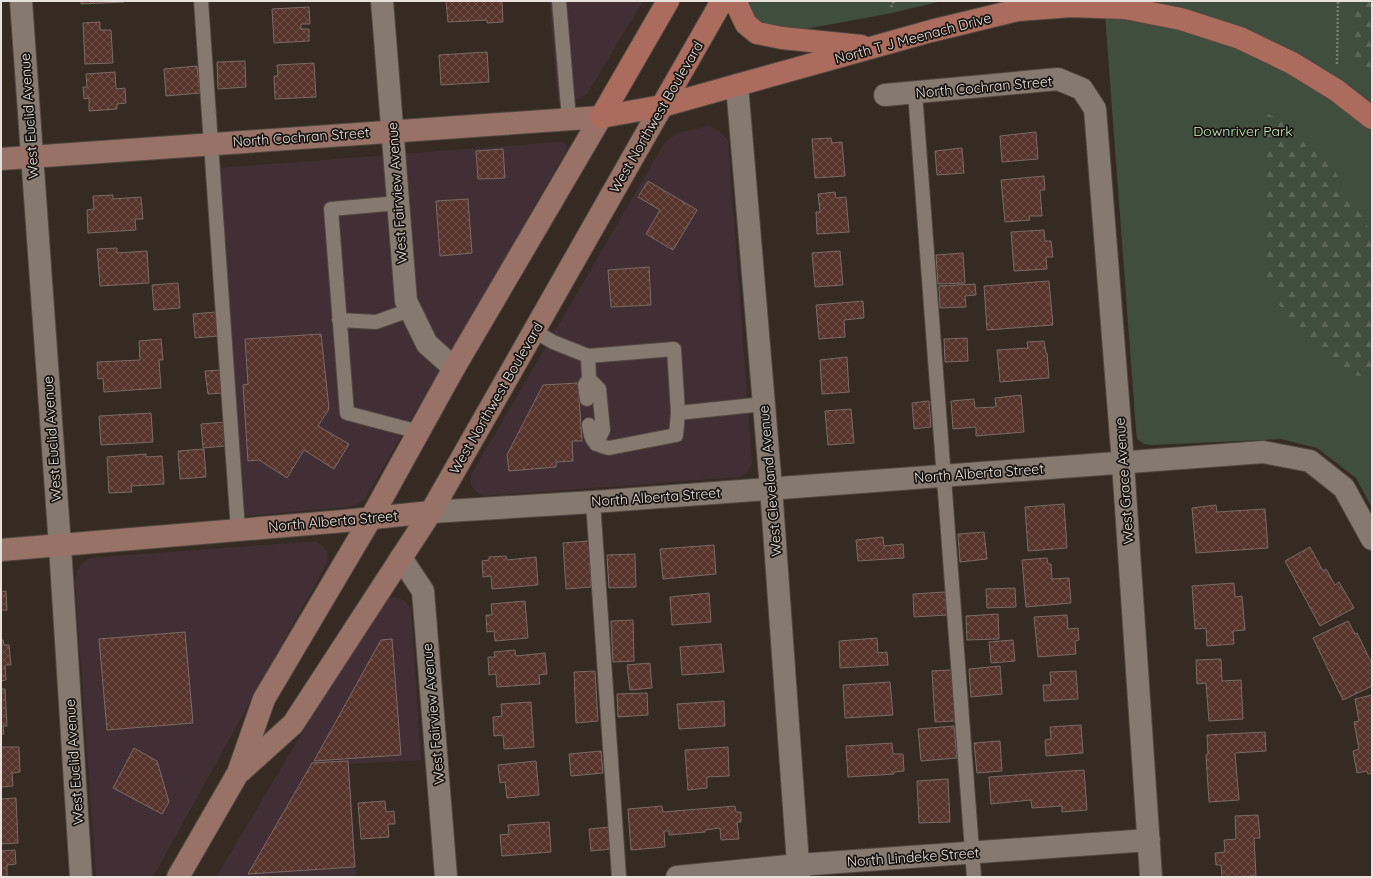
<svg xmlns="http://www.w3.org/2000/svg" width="1373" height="878" viewBox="0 0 1373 878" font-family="Quicksand,sans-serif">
<defs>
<pattern id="forest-firs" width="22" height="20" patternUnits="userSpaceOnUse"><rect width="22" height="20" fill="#404e3d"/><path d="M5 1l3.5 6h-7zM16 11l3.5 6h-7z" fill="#5c6758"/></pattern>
<pattern id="building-cross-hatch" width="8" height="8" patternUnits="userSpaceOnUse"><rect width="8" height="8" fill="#57342b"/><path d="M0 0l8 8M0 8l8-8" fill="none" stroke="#6f5149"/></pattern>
</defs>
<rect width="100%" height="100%" fill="#352b23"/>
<path fill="#422f35" d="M549 1H643L587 94 579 99 558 101Z
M709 126 719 131 728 140 752 463 748 472 740 477 483 496 475 491 471 485V475L665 142 678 133Z
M558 142 565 143 568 148 365 499 358 504 349 507 241 516 219 168Z
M316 541 324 547 328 554 327 563 153 877H96L75 581 77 571 82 563 90 558Z
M395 597 405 601 411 609 421 760 350 764 356 877H217L218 874 378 606 386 599Z"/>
<path fill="#404e3d" d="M747 1H942L892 13 784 33 763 28 751 16Z
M1104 1H1372V508L1356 478 1317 448 1281 439 1152 445 1144 444 1137 439 1136 430Z"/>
<path fill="url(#forest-firs)" d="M1352 1H1372V75L1354 56Z
M1264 112 1316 139 1372 234V375L1357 376 1294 332 1264 276Z"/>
<path fill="url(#building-cross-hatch)" stroke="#796a66" d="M81 1H123L124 2 81 4Z
M446 1H502L503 22 487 23V20L448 22Z
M309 7 310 24H301V29H309V41L274 43 272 9Z
M100 22V30H111L113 63 85 64 83 23Z
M487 52 489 82 441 85 439 55Z
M245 61 246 87 218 89 217 62Z
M314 63 316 97 275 99 274 76H278L277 65Z
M197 66 200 93 166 96 164 69Z
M115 72 116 89 125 88 126 103 117 104V109L89 111V98L84 99 83 87H87L86 74Z
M1036 132 1038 159 1002 162 1000 136Z
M831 138 832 143 842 142 845 176 815 178 812 139Z
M962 148 964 173 937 175 935 151Z
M503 149 505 178 478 179 476 151Z
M1044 176 1045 190H1040L1042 216H1029L1030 220 1005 222 1001 180Z
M648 181 697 210 673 250 646 234 660 210 638 197Z
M835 192 836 198 846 197 849 232 817 234 816 212H820L818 194Z
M113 195V199L141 197 143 219H135L136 230 88 233 87 210 94 209 93 196Z
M468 199 472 253 440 256 436 201Z
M1044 230 1045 241H1051L1053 257H1046L1047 269 1014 271 1011 232Z
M117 248V253L147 251 149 283 100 286 97 249Z
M840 251 843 285 815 287 812 253Z
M963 253 965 283 938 284 936 255Z
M649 267 651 305 611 307 608 270Z
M1049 281 1053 325 987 330 984 286Z
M178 283 180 308 154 310 152 285Z
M975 284 976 295 965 296 966 307 940 308 939 286Z
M863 301 864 318 844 320 845 337 819 339 816 305Z
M216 312 218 336 195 338 193 314Z
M321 334 329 409 318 426 349 444 334 469 304 450 287 478 259 460 248 461 243 385 248 384 245 339Z
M967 338 968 361 945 362 944 339Z
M161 339 163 360H159L161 388 104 392 103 378 98 379 97 362 140 360 139 341Z
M1044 341 1046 353H1047L1049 378 1000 382 997 350 1028 348 1027 342Z
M847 357 849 392 822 394 820 360Z
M221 370 223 393 208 394 205 371Z
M578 383 582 441H572L573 461 556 462V467L509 471 507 455 543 385Z
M1021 395 1024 432 976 436V427L953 429 951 401 974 399 975 408 996 407 995 398Z
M929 401 931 427 914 429 912 403Z
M851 409 854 443 828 445 825 411Z
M151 413 153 442 101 445 99 416Z
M225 422 226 446 203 448 201 424Z
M204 449 206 477 180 479 178 451Z
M146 454V457L162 456 164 484 131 486 132 492 109 493 107 457Z
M1064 504 1067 548 1028 551 1025 507Z
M1216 505 1217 512 1265 509 1268 548 1196 553 1192 508Z
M984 532 987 559 960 562 958 534Z
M883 537 884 546 903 544 904 558 858 561 856 540Z
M589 541 591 587 566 589 563 543Z
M714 545 716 574 663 579 660 549Z
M1310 547 1323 571 1326 569 1335 585 1339 582 1354 608 1320 626 1285 561Z
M635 554 636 587 609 588 607 555Z
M506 556 507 560 536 557 538 585 492 589 491 576 483 577 482 561 489 560V557Z
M1047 558 1048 564H1051L1052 579 1069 578 1071 603 1026 607 1022 560Z
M1234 583 1235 597 1242 596 1245 630 1233 631 1234 644 1207 646 1206 628 1195 629 1192 586Z
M1015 588 1016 607 987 608 986 589Z
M6 591 7 610H1V592Z
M945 592 947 615 914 617 913 594Z
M709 593 711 622 672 625 670 597Z
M525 601 528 638 495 641 494 631 487 632 486 615H492L491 604Z
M998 614 999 639 967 640 966 616Z
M1067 615 1068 629 1078 628 1079 640 1075 641 1076 654 1038 657 1034 617Z
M633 620 634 661 613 662 611 621Z
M1348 621 1355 634 1357 633 1372 664V686L1343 700 1313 638Z
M185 632 193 723 107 730 99 639Z
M877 638 878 653 887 652 888 665 840 668 839 641Z
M392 639 401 755 314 761 381 640Z
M1 640H3L4 645H9L11 665H5L6 680 1 681Z
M1013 640 1015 661 991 663 989 642Z
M721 644 724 672 682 675 680 647Z
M515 650 516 656 545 653 547 674 539 675 540 684 497 687 496 674 489 675 488 657H495L494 652Z
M1221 659 1222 681 1241 680 1243 719 1209 721 1206 683 1197 684 1196 660Z
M650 663 652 688 630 690 627 665Z
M1000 666 1002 694 971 697 969 669Z
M952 670 955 721 935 722 932 671Z
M595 671 598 721 576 723 574 672Z
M1076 671 1078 699 1044 701 1043 685H1051L1050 672Z
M890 682 893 715 845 718 843 685Z
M1 689H5L7 726H3L4 734H1Z
M647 693 648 715 618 717 617 694Z
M1372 695V773L1368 774 1367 771 1357 773 1353 751 1359 749 1354 722 1359 721 1355 699Z
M724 701 725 726 679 729 677 704Z
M531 702 534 747 504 749 503 735 494 736 493 717 502 716 501 704Z
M1081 725 1083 753 1046 756 1045 740 1051 739 1050 727Z
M954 726 957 758 921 761 918 729Z
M1265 732 1266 751 1235 753 1239 800 1209 802 1206 755 1208 754 1207 735Z
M1000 741 1002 771 977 773 974 743Z
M892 743 893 754H903L904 771 894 772V774L848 777 846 746Z
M1 747H19L20 772 12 773 13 786 1 787Z
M728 747 729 776 707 777V788L688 790 685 750Z
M134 748 157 761 169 802 162 814 113 788Z
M601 751 603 773 571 776 569 754Z
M348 761 355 867 248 874 312 763Z
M536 761 539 795 507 798 505 782 500 783 498 765Z
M1084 770 1087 810 1062 812V806L1032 808 1031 800 991 804 989 777Z
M948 779 950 822 919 823 917 781Z
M16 798 18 843 1 844V799Z
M385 801 386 812 394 811 395 824H388L389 837 361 839 358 803Z
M662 806 663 812 735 806 736 812H741V822H737L739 839 721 840 720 828 705 830V832L669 835V831H664L665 847 631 850 628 809Z
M1258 815 1260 838H1254L1256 876 1222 877 1221 865H1216L1215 853 1225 852 1224 840 1236 839 1235 816Z
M549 822 551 852 502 856 500 835 509 834 508 825Z
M609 827 611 849 591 851 589 829Z
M15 850 16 864 7 865V877H1V851Z"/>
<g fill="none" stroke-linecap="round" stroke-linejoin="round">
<g stroke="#524842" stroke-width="16">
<path id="service" d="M201 1 238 530
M559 1 569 119
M915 93 974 877
M398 203 331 209 347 413 419 432
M339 320 376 322 410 310
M534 331 553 342 588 356 674 349 678 413 764 404
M589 379 599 389 603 430 596 444
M587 399 585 385 589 379 588 356
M589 425C591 440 593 445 609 448L676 435 678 413
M593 502 619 877"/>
</g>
<g stroke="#524842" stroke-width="24">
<path id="minor" d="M21 1 60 546 81 877
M382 1 406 301 427 344 454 368
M737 85 771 488 799 877
M885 95 1058 79 1082 89 1095 109 1123 463 1151 877
M431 512 593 502 1263 452 1310 461 1344 488 1372 539
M401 558 423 591 446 877
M677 877 798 865 1149 840"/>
</g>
<g stroke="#524842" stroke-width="24">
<path id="secondary" d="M1 159 601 117
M1 550 344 521 431 512
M241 771 293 724 431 512 662 106
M178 877 238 773 264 699 371 518 454 368 601 117"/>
</g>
<g stroke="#524842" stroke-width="24">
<path id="primary" d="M737 1 738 7 746 24 757 33 782 38 861 46
M662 106 722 1
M601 117 662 106 931 31 1018 10 1071 6 1125 8 1181 19 1240 38 1292 63 1336 90 1372 118
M601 117 668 1"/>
</g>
<path stroke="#817871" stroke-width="2.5" stroke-dasharray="2 2" stroke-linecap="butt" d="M891 7 894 1
M1337 64 1338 1"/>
<use href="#service" stroke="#867970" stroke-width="14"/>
<use href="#minor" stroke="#867970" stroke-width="22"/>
<use href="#secondary" stroke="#997267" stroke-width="22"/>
<use href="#primary" stroke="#ab6c5e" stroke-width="22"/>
</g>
<g text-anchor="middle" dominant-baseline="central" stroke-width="3.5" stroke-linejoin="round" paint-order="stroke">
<g font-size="14" fill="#e7e0db" stroke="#191411">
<text transform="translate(913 38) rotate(-15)">North T J Meenach Drive</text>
<text transform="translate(984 87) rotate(-5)">North Cochran Street</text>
<text transform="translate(29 116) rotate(-94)">West Euclid Avenue</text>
<text transform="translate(656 117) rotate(-60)">West Northwest Boulevard</text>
<text transform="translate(301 137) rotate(-4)">North Cochran Street</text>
<text transform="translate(397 193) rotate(-94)">West Fairview Avenue</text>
<text transform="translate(496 398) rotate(-60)">West Northwest Boulevard</text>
<text transform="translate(52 439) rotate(-94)">West Euclid Avenue</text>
<text transform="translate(979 473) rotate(-4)">North Alberta Street</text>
<text transform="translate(770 481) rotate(-95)">West Cleveland Avenue</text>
<text transform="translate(1124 481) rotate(-94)">West Grace Avenue</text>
<text transform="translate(656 497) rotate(-4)">North Alberta Street</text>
<text transform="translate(333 521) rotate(-5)">North Alberta Street</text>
<text transform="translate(433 714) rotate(-95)">West Fairview Avenue</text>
<text transform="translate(74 762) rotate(-94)">West Euclid Avenue</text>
<text transform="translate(913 857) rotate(-4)">North Lindeke Street</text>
</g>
<g font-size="14" fill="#c1edb9" stroke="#191411">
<text x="1243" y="131">Downriver Park</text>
</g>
</g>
<rect width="1373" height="878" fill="none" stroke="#e7e0db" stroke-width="4"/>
</svg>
